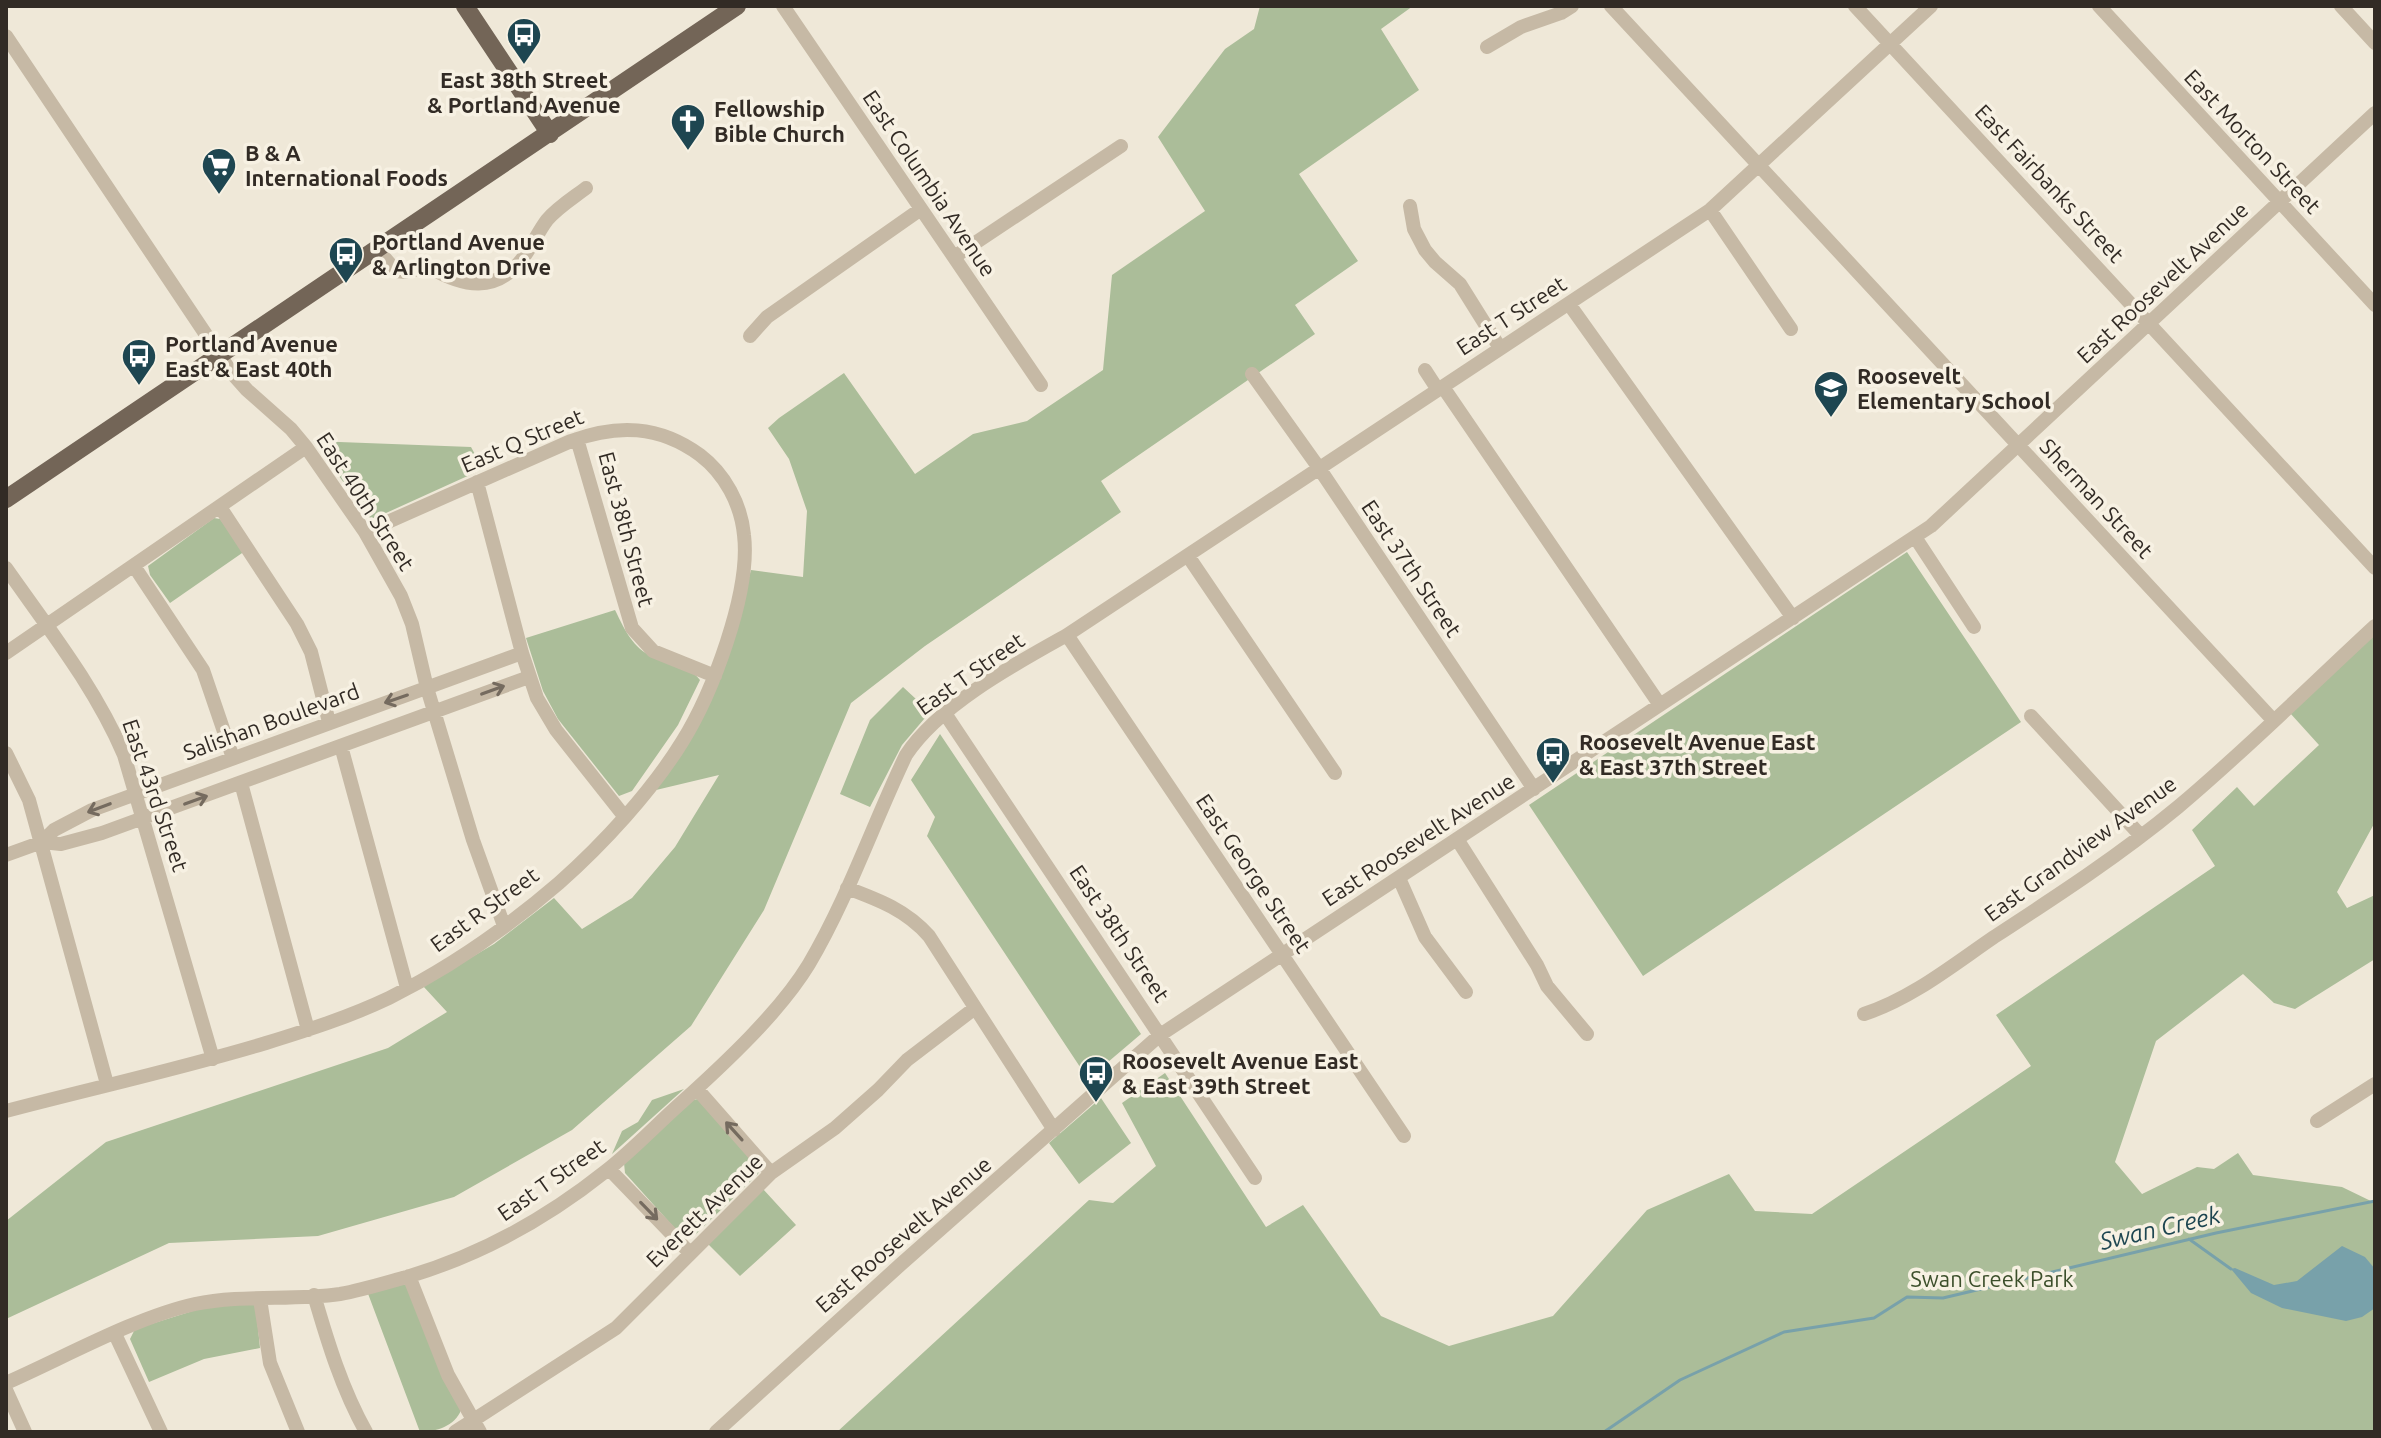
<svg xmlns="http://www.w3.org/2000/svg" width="2381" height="1438" viewBox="0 0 2381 1438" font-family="Ubuntu,sans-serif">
<rect width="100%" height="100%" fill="#efe8d8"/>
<path fill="#abbd99" d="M1260 6H1413L1381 29 1419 90 1299 174 1358 261 1295 305 1315 334 1101 481 1121 512 925 646 851 703 764 910 691 1026 572 1130 454 1197 318 1236 169 1243 6 1319V1221L106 1142 388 1048 447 1012 423 986 494 944 554 898 582 929 632 898 675 847 719 775 656 790 722 674 751 570 803 577 807 511 789 459 768 428 779 418 844 373 915 474 973 434 1027 421 1103 370 1112 275 1205 211 1158 137 1225 49 1254 29Z
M313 441 471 447 483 469 375 518H370Z
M214 518 220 519 245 551 170 603 150 575 148 566Z
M1907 552 2021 722 1643 976 1529 805Z
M615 610C624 628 631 645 649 655 665 665 689 664 700 680L678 725 632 791 619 796 558 719 543 691 526 638Z
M2375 634V822L2337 892 2347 908 2375 895V959L2295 1009 2274 1003 2243 974 2156 1041 2115 1162 2142 1194 2197 1167 2214 1169 2238 1153 2253 1175 2342 1187 2375 1203V1432H837L1089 1200 1113 1203 1156 1166 1122 1103 1165 1073 1266 1227 1303 1205 1381 1316 1449 1346 1553 1316 1647 1210 1729 1174 1755 1211 1812 1214 2031 1066 1996 1015 2215 866 2192 830 2237 787 2254 806 2319 745 2290 713Z
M903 687 930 712 902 745 870 807 840 794 870 720Z
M940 734 1141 1034 1088 1079 927 836 935 817 911 780Z
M684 1089 612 1154 622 1131 638 1122 652 1100Z
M1101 1098 1131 1143 1079 1184 1049 1143Z
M698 1099 760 1168 758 1174 695 1235 689 1238 679 1233 625 1173 624 1163 692 1100Z
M763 1189 796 1225 740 1276 707 1243Z
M407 1284 461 1410C455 1426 436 1432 420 1432L367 1291Z
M215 1304H253L256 1308 260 1348 204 1359 149 1382 130 1339 135 1329Z"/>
<path fill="#78a1aa" d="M2342 1246 2365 1257 2375 1269V1308L2362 1317 2346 1321 2282 1308 2251 1293 2231 1269 2235 1268 2274 1285 2297 1281Z"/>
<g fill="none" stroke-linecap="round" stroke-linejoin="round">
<path stroke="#78a1aa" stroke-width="3" d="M2189 1239 2231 1269
M1604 1432 1680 1380 1784 1332 1874 1318 1907 1297 1943 1298 2216 1233 2375 1201"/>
<path stroke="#c6b9a5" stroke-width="14" d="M783 6 1041 385
M1611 6 2273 720
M1855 6 2375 568
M2099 6 2375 305
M2341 6 2375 43
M6 36 231 372 247 390 291 429 306 447 365 532 401 596 412 624 427 688 473 840 504 926
M1487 47 1521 27 1561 13 1572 6
M1410 206 1414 229 1425 250 1435 262 1460 284 1500 348
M1710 210 1791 329
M377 249 396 271 405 272 429 267C463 287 496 294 523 258 532 246 538 232 547 220 558 207 573 198 586 188
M954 257 1121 146
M1569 304 1793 618
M750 336 767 317 921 209
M1425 370 1438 390
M1252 374 1319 468 1534 789
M1443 387 1660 705
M577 439 632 628 653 651 715 676
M477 482 522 653 537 698 556 730 624 816
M220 507 297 624 311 652 329 722
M1915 537 1974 627
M1188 556 1335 773
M134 566 203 670 233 758
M6 568C48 628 95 687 124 755L213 1059
M1067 635 1404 1136
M6 653 306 447
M946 715 1255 1178
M2031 716 2141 836
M341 746 407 988
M6 753 29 800 107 1084
M241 783 308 1030
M1457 839 1537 965 1547 986 1587 1034
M42 842 61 844 102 833 529 677
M6 855 42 842 54 830 92 810 522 653
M1399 878 1425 937 1466 992
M847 888C879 900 906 910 929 936L1054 1130
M1864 1014C1911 999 1953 965 1994 937 2057 896 2120 855 2178 807 2246 750 2310 686 2375 626
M697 1089 771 1173
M6 1111C93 1088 180 1069 266 1043 308 1030 349 1017 389 998 449 968 508 927 559 883 603 844 651 792 682 742 712 694 751 592 744 535 741 504 725 474 700 455 659 425 617 424 571 441L365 532
M2317 1121 2375 1084
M609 1169 689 1252
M409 1276 448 1375 480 1432
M314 1295C328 1343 342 1389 366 1432
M260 1299 270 1363 298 1432
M115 1334 161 1432
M6 1383C63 1358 136 1317 195 1304 243 1294 292 1301 340 1294 363 1290 388 1282 410 1276 483 1254 547 1218 606 1171 633 1150 657 1124 682 1102 724 1064 780 1012 809 964 848 898 873 824 906 755 939 705 1015 664 1067 635L1710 210 1931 6
M6 1390 25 1432
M455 1432 616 1328 771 1173 835 1128 878 1090 907 1060 975 1008
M716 1432 900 1265 1160 1035 1931 526 2375 113"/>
<path stroke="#736557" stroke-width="18" d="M465 6 550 134
M6 499 737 6"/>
</g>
<defs><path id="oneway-shaft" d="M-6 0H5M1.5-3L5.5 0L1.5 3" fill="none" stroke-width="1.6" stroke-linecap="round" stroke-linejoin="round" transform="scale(2)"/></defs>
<g stroke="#756b5f">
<use href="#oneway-shaft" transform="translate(493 690) rotate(-20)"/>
<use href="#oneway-shaft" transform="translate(396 699) rotate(161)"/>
<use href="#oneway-shaft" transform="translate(196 800) rotate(-20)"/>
<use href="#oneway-shaft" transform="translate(99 808) rotate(159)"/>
<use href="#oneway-shaft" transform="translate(734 1131) rotate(-132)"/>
<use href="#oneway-shaft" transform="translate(649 1211) rotate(46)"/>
</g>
<defs>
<g id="bus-pin" transform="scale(1.8)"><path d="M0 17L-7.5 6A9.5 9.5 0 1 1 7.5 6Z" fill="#1e4651" stroke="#f7f1e3"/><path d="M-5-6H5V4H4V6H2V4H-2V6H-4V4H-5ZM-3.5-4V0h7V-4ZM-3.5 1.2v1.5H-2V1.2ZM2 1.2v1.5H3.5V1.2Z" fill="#fff"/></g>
<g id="church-pin" transform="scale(1.8)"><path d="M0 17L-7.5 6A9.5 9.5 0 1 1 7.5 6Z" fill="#1e4651" stroke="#f7f1e3"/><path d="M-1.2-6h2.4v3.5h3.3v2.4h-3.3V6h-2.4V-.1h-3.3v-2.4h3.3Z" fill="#fff"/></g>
<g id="supermarket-pin" transform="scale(1.8)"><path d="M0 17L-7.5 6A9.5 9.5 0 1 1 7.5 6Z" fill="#1e4651" stroke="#f7f1e3"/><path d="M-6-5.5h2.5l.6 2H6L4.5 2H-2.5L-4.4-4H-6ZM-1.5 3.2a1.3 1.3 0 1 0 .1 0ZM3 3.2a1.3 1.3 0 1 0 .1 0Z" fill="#fff"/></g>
<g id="school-pin" transform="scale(1.8)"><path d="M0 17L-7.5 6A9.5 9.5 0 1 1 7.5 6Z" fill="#1e4651" stroke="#f7f1e3"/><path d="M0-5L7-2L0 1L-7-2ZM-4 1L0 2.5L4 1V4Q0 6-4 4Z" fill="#fff"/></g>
</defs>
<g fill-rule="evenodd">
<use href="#bus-pin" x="524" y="35"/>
<use href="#church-pin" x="688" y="121"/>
<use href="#supermarket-pin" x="219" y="165"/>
<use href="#bus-pin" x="346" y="254"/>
<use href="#bus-pin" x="139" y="356"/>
<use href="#school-pin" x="1831" y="388"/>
<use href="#bus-pin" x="1553" y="754"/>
<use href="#bus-pin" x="1096" y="1073"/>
</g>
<g text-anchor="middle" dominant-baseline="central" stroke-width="7" stroke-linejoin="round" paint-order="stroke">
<g font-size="22" font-weight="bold" fill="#322b25" stroke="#f7f1e3" text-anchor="start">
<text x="524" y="79" text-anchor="middle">East 38th Street<tspan x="524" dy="25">&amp; Portland Avenue</tspan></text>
<text x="714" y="108">Fellowship<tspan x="714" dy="25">Bible Church</tspan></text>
<text x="245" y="152">B &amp; A<tspan x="245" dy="25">International Foods</tspan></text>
<text x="372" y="241">Portland Avenue<tspan x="372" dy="25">&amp; Arlington Drive</tspan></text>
<text x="165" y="343">Portland Avenue<tspan x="165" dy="25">East &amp; East 40th</tspan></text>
<text x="1857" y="375">Roosevelt<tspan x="1857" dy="25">Elementary School</tspan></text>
<text x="1579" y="741">Roosevelt Avenue East<tspan x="1579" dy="25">&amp; East 37th Street</tspan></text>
<text x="1122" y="1060">Roosevelt Avenue East<tspan x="1122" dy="25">&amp; East 39th Street</tspan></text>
</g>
<g font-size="22" fill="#322b25" stroke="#f7f1e3">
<text transform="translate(2253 141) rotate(47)">East Morton Street</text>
<text transform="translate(930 183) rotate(56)">East Columbia Avenue</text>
<text transform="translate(2050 183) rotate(47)">East Fairbanks Street</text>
<text transform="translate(2162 282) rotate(-43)">East Roosevelt Avenue</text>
<text transform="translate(1511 315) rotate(-33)">East T Street</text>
<text transform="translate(522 440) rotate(-23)">East Q Street</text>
<text transform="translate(2097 498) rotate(47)">Sherman Street</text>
<text transform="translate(366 501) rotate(57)">East 40th Street</text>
<text transform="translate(627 529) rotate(75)">East 38th Street</text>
<text transform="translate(1412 568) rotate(56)">East 37th Street</text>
<text transform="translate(970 673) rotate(-35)">East T Street</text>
<text transform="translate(271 721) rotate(-20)">Salishan Boulevard</text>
<text transform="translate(156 795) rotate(71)">East 43rd Street</text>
<text transform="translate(1418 839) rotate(-33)">East Roosevelt Avenue</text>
<text transform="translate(2080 848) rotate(-36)">East Grandview Avenue</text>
<text transform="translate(1254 873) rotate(56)">East George Street</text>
<text transform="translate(484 909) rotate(-36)">East R Street</text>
<text transform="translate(1120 933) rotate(56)">East 38th Street</text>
<text transform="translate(551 1179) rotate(-35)">East T Street</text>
<text transform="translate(704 1210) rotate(-44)">Everett Avenue</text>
<text transform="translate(903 1234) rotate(-41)">East Roosevelt Avenue</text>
</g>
<g font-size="22" fill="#3c4f2b" stroke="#f7f1e3">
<text x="1992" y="1278">Swan Creek Park</text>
</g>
<g font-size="24" font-style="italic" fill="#1e4651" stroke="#f7f1e3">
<text transform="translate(2160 1228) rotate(-13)">Swan Creek</text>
</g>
</g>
<rect width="2381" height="1438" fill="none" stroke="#322b25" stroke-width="16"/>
</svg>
